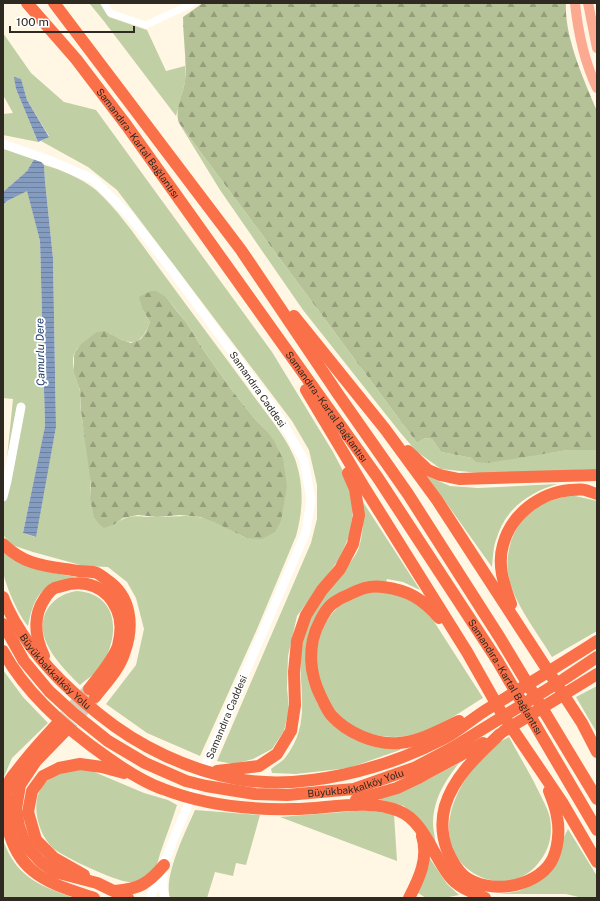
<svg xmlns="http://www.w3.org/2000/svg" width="600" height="901" viewBox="0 0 600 901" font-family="'Public Sans',sans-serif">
<defs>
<pattern id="forest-firs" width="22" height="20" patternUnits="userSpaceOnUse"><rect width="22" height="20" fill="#b5c297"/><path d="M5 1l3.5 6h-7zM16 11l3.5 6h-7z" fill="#949e7b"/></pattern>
<pattern id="water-rules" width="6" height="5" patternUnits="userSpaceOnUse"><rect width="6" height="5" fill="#859cc1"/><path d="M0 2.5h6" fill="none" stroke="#6d7f9c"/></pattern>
</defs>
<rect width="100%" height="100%" fill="#fff6e4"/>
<path fill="#c1cfa4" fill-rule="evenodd" d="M89 3H100L109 17 147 30 166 71 185 66V82L176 116 103 20Z
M3 33 31 73 64 102 96 110 272 352 333 452 351 486 353 510 350 534 339 559 297 616 288 656 287 688 289 709 284 731 272 749 253 759 234 764 217 761 311 543 317 519V485L309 450 292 421 117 190 88 167 41 141 49 136 27 100 21 80 15 78 16 89 38 142 3 135V114L13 113 3 95Z
M179 123 417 443 425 438 432 439 441 452 472 458 541 454 568 450H597V469L488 474 441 469 416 451 399 431 303 310 220 190Z
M3 148 36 156 27 171 3 192Z
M44 165C62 170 81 178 96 190 122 214 141 244 162 272 191 312 221 351 250 391 264 411 289 440 296 462 304 487 303 511 296 536L257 629 200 756 147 733 106 704 136 665 144 629 136 598 127 582 108 567 84 566 33 552 12 545 3 535V477L6 468 13 399 3 398V205L7 201 27 190 40 241 45 426 23 533 35 537 56 427 53 258 45 181ZM166 297 186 322 204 351 231 389 254 418 267 431 285 496 281 512V521L246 538C231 531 215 520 198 517 185 515 172 517 158 517 140 518 131 512 115 524L90 498C93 469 85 440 81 412 80 405 81 398 80 391 78 379 69 364 75 352 81 341 98 337 109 333 130 346 141 347 150 322L143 310Z
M427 476 450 486 478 488 557 484C528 493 505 509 496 540 493 548 493 558 492 567Z
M571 495 597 501V631L552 657C538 634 520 611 511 586 501 556 513 518 542 504 551 500 562 498 571 495Z
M363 502 420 590 403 582 387 579 386 582 330 599 306 662 308 680 317 703 329 721 400 748V750L349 768 296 774 272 773 271 769C275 765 282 762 285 758 315 720 295 682 302 640 307 614 329 591 344 570 349 564 355 557 358 550 364 534 363 518 363 502Z
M3 552C25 569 49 572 76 577 42 585 35 592 28 626 19 616 5 585 3 571 2 565 3 558 3 552Z
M77 591C109 593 119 619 110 647 108 653 106 659 103 664 97 673 88 678 80 685 61 666 30 636 48 608 56 597 65 593 77 591Z
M369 592C401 591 412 596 433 620L483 698C458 713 434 732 405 736 380 740 350 731 334 711 310 682 309 635 337 608 346 600 358 596 369 592Z
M3 670 23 697 48 723 12 758 3 779Z
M597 686V733L576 697Z
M509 737C517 752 526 767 534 782 539 793 547 806 550 818 553 837 549 851 536 866 511 893 468 882 453 850 438 815 467 770 491 748 496 743 504 740 509 737Z
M459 763C445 781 434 798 433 822 433 831 436 842 437 851L422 823 404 806 379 799 429 779Z
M75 769 92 771 144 793 168 800 177 805C172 821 166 836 161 851 159 856 158 864 155 868 150 875 137 883 129 882 115 881 66 858 54 849 36 833 27 794 50 779 57 773 67 772 75 769Z
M195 810 260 815 246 865 236 863 233 876 215 872 207 898H170C163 876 186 831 195 810Z
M356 811H372L394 814 397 861 280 817Z
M568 829 597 876V898H583L566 894H500L519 891 534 884 562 841Z
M3 840C16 877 40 886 74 898H3Z
M428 856 447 884 459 895 443 898H426L415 891Z"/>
<path fill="url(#forest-firs)" d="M203 3H566C564 36 584 80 597 111V450H568L487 463 476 462 472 458 441 452 432 439 425 438 417 443 179 123C174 110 183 95 185 81 187 60 183 38 183 17Z
M151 291H156L166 297 176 310 186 322 204 351 231 389 254 418 267 431 274 441 283 459 287 486 281 521 275 532 262 539 246 538 216 523 200 517 180 515 157 517 138 515 123 518 115 524 104 528 99 524 94 517 90 498 91 485 81 411 80 390 74 372V356L75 352 81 344 97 332 105 331 122 340 131 343 141 339 146 332 150 322 143 310 139 297Z"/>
<path fill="url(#water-rules)" d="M14 77 21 79 27 100 49 137 38 142 16 89Z
M36 156 44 165 45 181 53 258 56 427 36 537 23 533 45 426 40 241 27 191 7 201 3 205V192L27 171Z"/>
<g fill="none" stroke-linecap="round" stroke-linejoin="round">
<path stroke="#d5cdbd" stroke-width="12" stroke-dasharray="12 6" stroke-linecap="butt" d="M57 724 89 689
M65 731 95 697"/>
<path stroke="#fff" stroke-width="7" d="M104 3 110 13 146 25 193 3"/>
<path stroke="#fff" stroke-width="9" d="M3 144 49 160 93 179 129 215 171 269 277 413 304 460 311 500 306 532 177 831 150 898
M3 497 7 481 21 407
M163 873V889L165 898"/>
<path stroke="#fca991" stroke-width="10" d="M575 3C578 32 584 61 597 88
M588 3 597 48"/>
<g stroke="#fa7048" stroke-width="12">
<path id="s1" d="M27 3 76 59 127 126 378 478 497 660 597 830"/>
<path d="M54 3 241 250 338 394 408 494 500 638 597 799"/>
<path d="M294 316 385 429 437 500 582 723 597 752"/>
<path d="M306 390 364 487 467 652 501 712 562 802 597 862"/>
<path d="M408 451 428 470 440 475 459 479 597 475"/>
<path d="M3 544C27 567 48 566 79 571 84 572 92 571 97 573 101 575 104 578 107 580 131 596 134 625 125 651 120 669 106 683 95 697"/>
<path id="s2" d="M3 597C6 606 10 613 15 622 36 659 67 689 100 715 138 746 188 770 237 779 303 791 386 769 445 738 459 730 472 719 486 710 523 687 560 665 597 641"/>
<path d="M511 604C504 585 497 565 503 545 511 514 540 493 570 490 575 490 581 489 585 490 589 491 593 493 597 494"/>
<path d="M439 618C423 599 408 590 383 587 369 585 360 589 348 595 343 597 337 600 332 604 327 608 323 615 320 621 307 645 309 673 321 697 324 703 327 710 331 715 347 733 375 745 399 743 421 741 440 730 459 721"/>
<path id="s3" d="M3 624 24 661 49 691 73 713 108 741 145 763 186 781 206 786 255 794 287 795 354 789 414 768 452 748 564 679 597 657"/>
<path d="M3 651C26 694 68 730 108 758 125 770 143 782 163 789 204 805 250 810 294 809 326 809 368 798 399 811 424 821 433 856 450 877 459 888 472 892 485 898"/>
<path d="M44 656C35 637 32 617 45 598 47 595 50 591 53 589 55 587 59 587 62 586 85 579 107 586 117 610 122 621 121 634 118 646 112 662 99 676 89 689"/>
<path d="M57 724C44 738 31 752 19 768 16 772 12 776 10 780 0 811 8 850 33 871 50 885 74 891 94 898"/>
<path d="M65 731 36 761 20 785 16 809 19 826 26 846 41 862 55 872 97 883 128 898"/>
<path d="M504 731 597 674"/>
<path d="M500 734C479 754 454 776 445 806 441 820 442 836 447 850 451 859 456 869 464 876 488 895 535 888 551 862 558 850 560 830 557 817 556 808 552 799 549 791"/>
<path d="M217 771 259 766 277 754 291 731 295 705 294 672 297 641 306 615 322 590 340 569 353 544 359 515 355 489 348 473"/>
<path d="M356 800 397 788 420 777 483 743"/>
<path d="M84 875 54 858 36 840 28 812 32 791 43 776 59 768 80 764 102 767 124 773"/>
<path d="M115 891C139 889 148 884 164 865"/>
<path d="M409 898C419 879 429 858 422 836"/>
</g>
</g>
<g text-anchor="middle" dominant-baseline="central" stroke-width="4" stroke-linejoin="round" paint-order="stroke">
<g font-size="10" fill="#2e2a22" stroke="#fff">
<text stroke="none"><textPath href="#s1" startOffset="179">Samandıra - Kartal Bağlantısı</textPath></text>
<text transform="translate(258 389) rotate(55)">Samandıra Caddesi</text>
<text stroke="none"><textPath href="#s1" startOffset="503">Samandıra - Kartal Bağlantısı</textPath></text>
<text stroke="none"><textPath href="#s2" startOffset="92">Büyükbakkalköy Yolu</textPath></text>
<text stroke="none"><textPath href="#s1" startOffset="827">Samandıra - Kartal Bağlantısı</textPath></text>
<text transform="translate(226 717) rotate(-67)">Samandıra Caddesi</text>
<text stroke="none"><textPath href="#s3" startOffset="419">Büyükbakkalköy Yolu</textPath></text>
</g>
<g font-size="11" font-style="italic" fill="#193666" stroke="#fff">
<text transform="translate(40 352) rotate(-91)">Çamurlu Dere</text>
</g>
</g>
<rect width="600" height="901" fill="none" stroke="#2e2a22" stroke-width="8"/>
<path d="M10 26v6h124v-6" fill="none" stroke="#2e2a22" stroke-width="2"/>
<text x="16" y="26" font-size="12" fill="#2e2a22" stroke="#ffffff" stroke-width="3" paint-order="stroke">100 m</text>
</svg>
